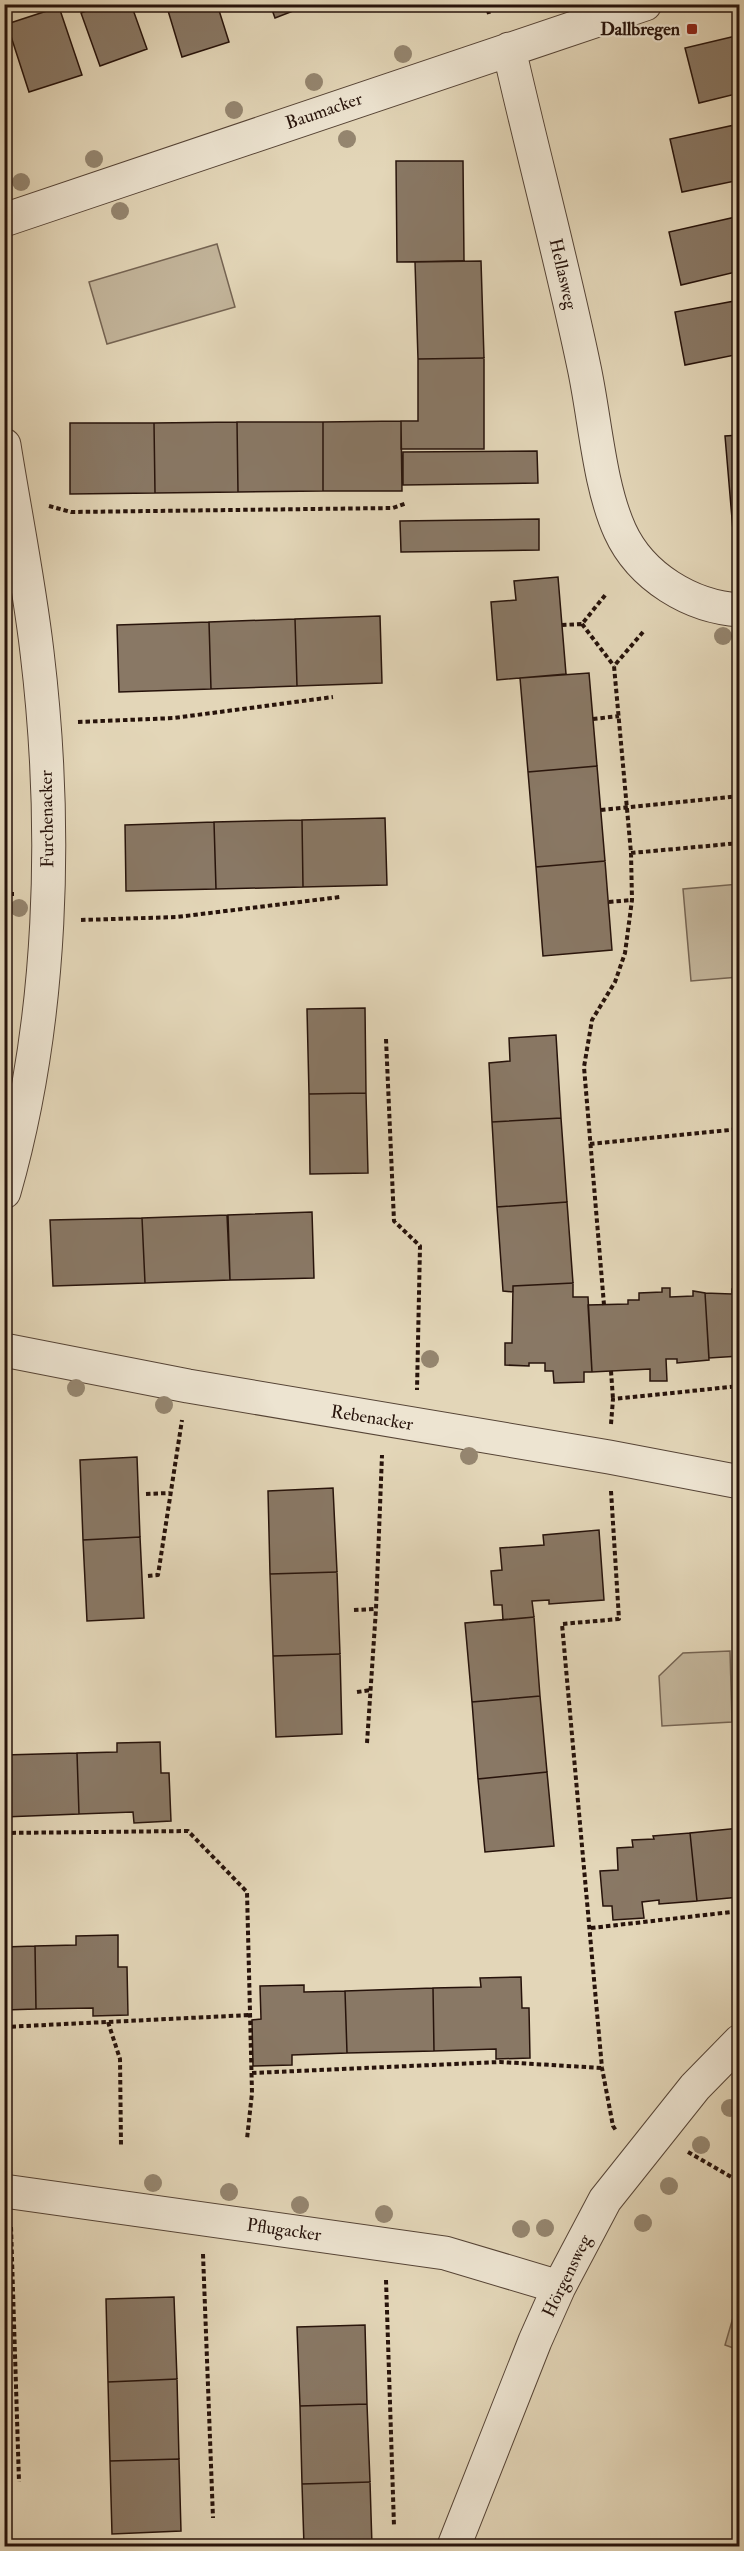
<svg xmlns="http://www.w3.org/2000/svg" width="744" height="2551" viewBox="0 0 744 2551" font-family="'IM FELL Double Pica',serif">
<rect width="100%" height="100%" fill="#e3d6b8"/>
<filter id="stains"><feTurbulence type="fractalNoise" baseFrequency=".00333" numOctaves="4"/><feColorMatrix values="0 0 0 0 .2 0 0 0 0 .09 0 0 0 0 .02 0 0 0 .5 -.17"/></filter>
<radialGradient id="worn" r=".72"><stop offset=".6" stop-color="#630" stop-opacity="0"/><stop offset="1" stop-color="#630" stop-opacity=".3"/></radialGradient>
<path fill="#c3b59b" stroke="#756453" stroke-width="1.5" d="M217 244 235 307 107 344 89 282Z
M739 884V977L691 981 683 889Z
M730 1651 732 1722 662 1726 659 1676 683 1653Z
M739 2297 740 2350H739L725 2345Z"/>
<path fill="#897865" stroke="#27130b" stroke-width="1.5" d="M131 4 147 49 100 66 81 13 104 4Z
M166 4H217L229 42 182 57Z
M270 4H306V6L275 18Z
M59 7 82 75 29 92 7 24Z
M740 35V93L699 103 685 48Z
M739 124 740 180 682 192 670 139Z
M396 161H463L464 261 397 262Z
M740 216V271L681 285 669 232Z
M481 261 484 358 418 359 415 262Z
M740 300V354L685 365 675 312Z
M484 358V449H401V421H418V359Z
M401 421 402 491H323V422Z
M237 422H323V491L238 492Z
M237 422 238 492 155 493 154 423Z
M70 423H154L155 493 70 494Z
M740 435V554H735L725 436Z
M537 451 538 483 403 485V452Z
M539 519V550L401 552 400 521Z
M558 577 566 674 497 680 491 602 516 600 514 581Z
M380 616 382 683 297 686 295 619Z
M295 619 297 686 211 689 209 622Z
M209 622 211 689 119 692 117 625Z
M589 673 597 766 528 772 520 678Z
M597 766 605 861 536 867 528 772Z
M385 818 387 885 303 887 302 820Z
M302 820 303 887 216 889 214 822Z
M214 822 216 889 126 891 125 825Z
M605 861 612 950 543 956 536 867Z
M365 1008 366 1093 309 1094 307 1009Z
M556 1035 561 1118 492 1122 489 1063 510 1061 509 1038Z
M366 1093 368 1173 310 1174 309 1094Z
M561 1118 567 1202 497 1207 492 1122Z
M567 1202 573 1283 513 1286V1292L503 1291 497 1207Z
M312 1212 314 1278 230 1280 228 1215Z
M227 1215 230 1280 145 1283 142 1218Z
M142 1218 145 1283 53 1286 50 1220Z
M573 1283V1297H588L592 1372H584V1382L554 1383 553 1371H545V1363H529V1366L505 1365V1343H512L513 1286Z
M662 1288H670V1297L693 1296V1291L705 1293 709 1360 677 1363V1359H666L667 1381H650V1369L592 1372 588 1305 628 1304V1300H639V1293L662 1292Z
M732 1289H740V1356L709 1358 705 1293 732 1294Z
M137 1457 140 1537 83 1540 80 1460Z
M333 1488 337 1572 270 1574 268 1491Z
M599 1530 604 1600 549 1604V1600L532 1601 534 1617 503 1620 502 1605H494L491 1571 502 1570 500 1548 544 1545 543 1535Z
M140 1537 144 1618 87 1621 83 1540Z
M337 1572 340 1654 273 1656 270 1574Z
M534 1617 540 1696 472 1702 465 1623Z
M340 1654 342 1734 276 1737 273 1656Z
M540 1696 547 1772 478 1779 472 1702Z
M160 1742 161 1773H169L171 1821 134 1823 133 1812 79 1814 77 1753 117 1752V1743Z
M77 1753 79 1814 4 1817V1755Z
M547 1772 554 1846 485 1852 478 1779Z
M740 1828V1897L697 1901 690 1833Z
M690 1833 697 1901 659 1904V1900L642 1902 644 1918 613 1920 612 1906H603L600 1871 618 1870 617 1848 633 1847 632 1840 654 1839 653 1836Z
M118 1935V1967H127L128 2015 93 2016V2008L36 2009 35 1946 76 1945V1936Z
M35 1946 36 2009 4 2010V1947Z
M521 1977 522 2008H529L530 2058 496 2059V2049L434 2051 433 1988 481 1987 480 1978Z
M304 1985V1992L345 1991 347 2053 292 2055V2065L253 2066 252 2020 261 2019 260 1986Z
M433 1988 434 2051 347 2053 345 1991Z
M174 2297 177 2379 108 2382 106 2299Z
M365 2325 367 2404 300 2406 297 2327Z
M177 2379 179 2459 110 2461 108 2382Z
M367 2404 370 2482 302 2484 300 2406Z
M179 2459 181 2531 112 2534 110 2461Z
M370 2482 372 2546H304L302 2484Z"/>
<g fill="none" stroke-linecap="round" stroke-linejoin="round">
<g stroke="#564436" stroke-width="35">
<path id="minor" d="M509 49C533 155 562 261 584 367 595 418 599 485 620 531 641 577 691 607 740 610
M4 220 645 4
M4 445C15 514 29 583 37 652 58 827 53 1021 4 1192
M4 1350 188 1386 609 1457 740 1482
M4 2191 445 2253 559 2287
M454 2546 535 2341 559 2287 605 2200 695 2087 740 2041"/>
</g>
<path stroke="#27130b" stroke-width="4" stroke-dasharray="4.5 3" stroke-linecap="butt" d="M486 4 489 14
M49 506 71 512 393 508 407 503
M582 624 614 666
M562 625 582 624 606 594
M593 719 619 716
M78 722 174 718 333 697
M601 810 740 796
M631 853 740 843
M4 894H14
M609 902 632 900
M81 920 177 917 340 897
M386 1039 394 1221 420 1246 417 1390
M590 1144 740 1129
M604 1305 584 1067 592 1020 615 982 625 953 632 900 631 853 614 666 643 632
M611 1371 613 1399
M611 1424 613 1399 740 1386
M611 1491 619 1619 562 1624 602 2068 613 2126 617 2132
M146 1494 169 1493
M148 1576 158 1575 182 1420
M354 1610 376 1609
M357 1692 371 1690
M367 1743 376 1609 382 1455
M4 1833 188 1831 247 1892 252 2093 247 2139
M591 1928 740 1911
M108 2022 120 2059 121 2145
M4 2027 250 2015
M252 2073 500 2062 602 2068
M688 2152 740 2182
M11 2227 19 2482
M203 2254 213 2518
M386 2280 394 2526"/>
<use href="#minor" stroke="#ede4d1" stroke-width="33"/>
</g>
<g fill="#958670">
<circle cx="403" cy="54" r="9"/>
<circle cx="314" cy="82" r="9"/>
<circle cx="234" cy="110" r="9"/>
<circle cx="347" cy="139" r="9"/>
<circle cx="94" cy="159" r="9"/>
<circle cx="21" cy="182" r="9"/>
<circle cx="120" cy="211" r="9"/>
<circle cx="723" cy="636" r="9"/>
<circle cx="19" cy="908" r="9"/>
<circle cx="430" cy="1359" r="9"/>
<circle cx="76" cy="1388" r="9"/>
<circle cx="164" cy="1405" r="9"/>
<circle cx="469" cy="1456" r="9"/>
<circle cx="730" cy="2108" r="9"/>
<circle cx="701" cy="2145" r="9"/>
<circle cx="153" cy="2183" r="9"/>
<circle cx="669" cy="2186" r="9"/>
<circle cx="229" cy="2192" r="9"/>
<circle cx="300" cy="2205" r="9"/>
<circle cx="384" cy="2214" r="9"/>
<circle cx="643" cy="2223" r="9"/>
<circle cx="545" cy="2228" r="9"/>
<circle cx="521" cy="2229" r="9"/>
</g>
<rect fill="#8f2418" stroke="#ede4d1" stroke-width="2" x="686" y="23" width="12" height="12" rx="3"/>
<g text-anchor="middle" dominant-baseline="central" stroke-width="4.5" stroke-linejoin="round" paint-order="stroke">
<g font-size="18" font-weight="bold" fill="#27130b" stroke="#ede4d1" text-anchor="end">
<text x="680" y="29">Dallbregen</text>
</g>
<g font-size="18" fill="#27130b" stroke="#ede4d1">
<text transform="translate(324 111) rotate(-19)">Baumacker</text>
<text transform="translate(563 274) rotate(77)">Hellasweg</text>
<text transform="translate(47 819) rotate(-91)">Furchenacker</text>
<text transform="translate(372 1418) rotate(9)">Rebenacker</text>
<text transform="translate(284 2230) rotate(8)">Pflugacker</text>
<text transform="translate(567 2276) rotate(-64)">Hörgensweg</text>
</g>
</g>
<rect width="744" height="2551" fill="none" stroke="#e3d6b8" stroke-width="24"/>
<rect x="6" y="6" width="732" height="2539" fill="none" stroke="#27130b" stroke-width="3"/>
<rect x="12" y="12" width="720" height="2527" fill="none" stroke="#27130b" stroke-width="1.5"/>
<rect width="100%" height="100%" filter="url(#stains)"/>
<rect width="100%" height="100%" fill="url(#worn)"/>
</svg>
